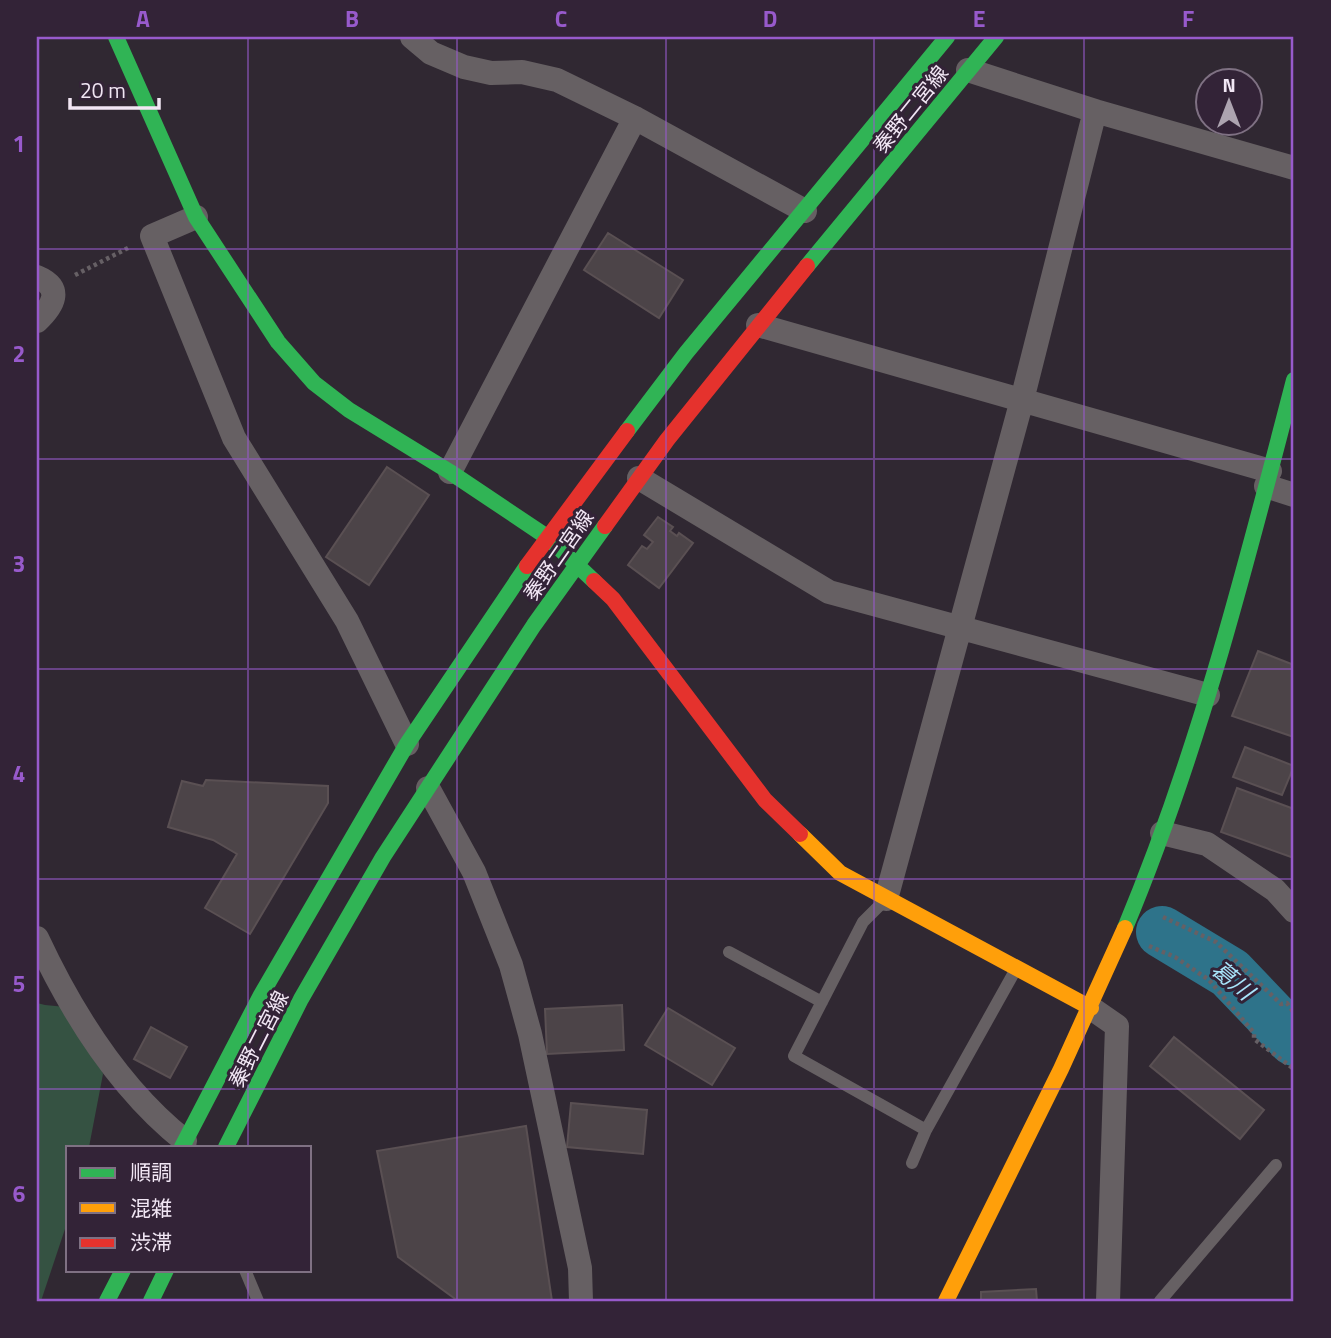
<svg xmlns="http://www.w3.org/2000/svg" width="1331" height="1338" viewBox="0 0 1331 1338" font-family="'Titillium Web','Noto Sans JP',sans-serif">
<rect width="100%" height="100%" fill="#302832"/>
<path fill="#355242" d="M37 1003 45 1005 86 1009 103 1074 89 1147H68V1220L41 1301H37Z"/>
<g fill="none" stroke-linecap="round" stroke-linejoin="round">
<path stroke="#2e738a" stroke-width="52" d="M1162 932 1230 973 1294 1040"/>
</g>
<path fill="#4c4448" stroke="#5a5053" stroke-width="2" d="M608 233 683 280 659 318 584 270Z
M387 467 429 495 369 585 326 557Z
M658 517 673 527 670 531 677 536 679 533 693 543 659 588 628 565 642 546 647 549 653 542 644 535Z
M1258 651 1294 665V737L1232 716Z
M1245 747 1294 766 1282 795 1233 777Z
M206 780 328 786V803L250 934 205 908 237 854 213 840 168 827 182 781 203 786Z
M1237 788 1294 809V858L1221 832Z
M622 1005 624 1050 547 1054 545 1009Z
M668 1008 735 1048 712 1085 645 1045Z
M151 1027 187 1047 170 1078 134 1059Z
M1174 1037 1264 1110 1240 1139 1150 1066Z
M571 1103 647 1110 643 1154 567 1147Z
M526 1126 552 1301H458L398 1257 377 1151Z
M1036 1289 1037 1301H981V1292Z"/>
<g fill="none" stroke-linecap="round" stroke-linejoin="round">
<path stroke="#666065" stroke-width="4.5" stroke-dasharray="3.5 3.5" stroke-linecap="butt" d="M75 275 130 247
M1163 917 1216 942 1281 1004 1287 1003 1294 1013
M1149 946 1175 957 1209 980 1254 1033V1039L1294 1069"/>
<path stroke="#666063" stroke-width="12" d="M885 900 863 922 794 1056 926 1130 1016 969
M729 952 822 1002
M912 1163 926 1130
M245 1270 258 1301
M1160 1301 1276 1165"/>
<path stroke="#666063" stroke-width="24" d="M412 37 431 53 464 67 491 73 522 72 557 80 635 118 805 211
M968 70 1095 111 1294 168
M196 217 152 236 234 438 347 621 407 744
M37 277C64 288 53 306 37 321
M758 325 1270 471
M450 472 635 118
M639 478 829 592 1208 695
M1266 486 1294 495
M428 788 474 872 511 965 530 1034 580 1268 581 1301
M1162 833 1207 844 1275 890 1294 911
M886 899 1022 400 1095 111
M37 938C72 1013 119 1089 185 1141
M1091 1008 1117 1026 1108 1301"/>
<path stroke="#30b455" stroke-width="16" d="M116 37 196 217 278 342 314 383 349 410 450 472 547 537 594 581
M807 266 996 37
M627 431 686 353 947 37
M1125 928C1199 751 1246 565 1294 380
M182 1147 261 995 407 744 527 566
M226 1147 301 999 383 857 534 625 605 526
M107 1301 123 1270
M151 1301 166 1270"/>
<path stroke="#ff9f0a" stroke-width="16" d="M800 834 840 873 1091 1008
M946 1301 1061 1069 1125 928"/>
<path stroke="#e5322d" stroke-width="16" d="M605 526 667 440 807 266
M527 566 627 431
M594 581 613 599 765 800 800 834"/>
</g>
<path fill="none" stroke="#985acc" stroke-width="2" stroke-opacity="0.55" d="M248 37V1147M457 37V1301M666 37V1301M874 37V1301M1084 37V1301M37 249H1294M37 459H1294M37 669H1294M37 879H1294M37 1089H1294M248 1270V1301"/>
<g text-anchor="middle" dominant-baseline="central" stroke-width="6" stroke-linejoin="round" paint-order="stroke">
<g font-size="21" fill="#f1e6f4" stroke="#332337">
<text transform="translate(910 109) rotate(-51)">秦野二宮線</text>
<text transform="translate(558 555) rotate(-55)">秦野二宮線</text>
<text transform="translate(258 1039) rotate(-63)">秦野二宮線</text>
</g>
<g font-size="23" font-style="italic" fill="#a9e5fb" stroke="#332337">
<text transform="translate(1233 980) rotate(40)">葛川</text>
</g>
</g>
<rect width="1331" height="1338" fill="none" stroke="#332337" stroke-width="77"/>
<rect x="66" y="1146" width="245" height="126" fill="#332337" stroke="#7f7183" stroke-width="2"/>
<rect x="80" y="1168" width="35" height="10" fill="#30b455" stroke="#7f7183" stroke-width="2"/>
<text x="130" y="1180" font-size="21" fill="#f1e6f4">順調</text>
<rect x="80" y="1203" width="35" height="10" fill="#ff9f0a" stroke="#7f7183" stroke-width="2"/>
<text x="130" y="1216" font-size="21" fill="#f1e6f4">混雑</text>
<rect x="80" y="1238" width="35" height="10" fill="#e5322d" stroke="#7f7183" stroke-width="2"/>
<text x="130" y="1250" font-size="21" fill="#f1e6f4">渋滞</text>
<g transform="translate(1229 102)"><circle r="33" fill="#332337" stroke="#7f7183" stroke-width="2"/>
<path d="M0-5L12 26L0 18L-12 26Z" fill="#ada4b0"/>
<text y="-10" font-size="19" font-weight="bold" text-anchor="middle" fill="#f1e6f4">N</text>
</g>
<path d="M70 98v10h89v-10" fill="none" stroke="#f1e6f4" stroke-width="3.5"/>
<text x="80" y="98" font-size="21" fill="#f1e6f4" stroke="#332337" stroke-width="5" paint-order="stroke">20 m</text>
<rect x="38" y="38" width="1254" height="1262" fill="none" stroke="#985acc" stroke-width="2.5"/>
<g font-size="23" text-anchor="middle" font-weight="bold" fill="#985acc">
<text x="143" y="27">A</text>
<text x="352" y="27">B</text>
<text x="561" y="27">C</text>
<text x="770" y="27">D</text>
<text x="979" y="27">E</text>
<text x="1188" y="27">F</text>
<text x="19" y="152">1</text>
<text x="19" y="362">2</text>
<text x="19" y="572">3</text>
<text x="19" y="782">4</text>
<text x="19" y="992">5</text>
<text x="19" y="1202">6</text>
</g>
</svg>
